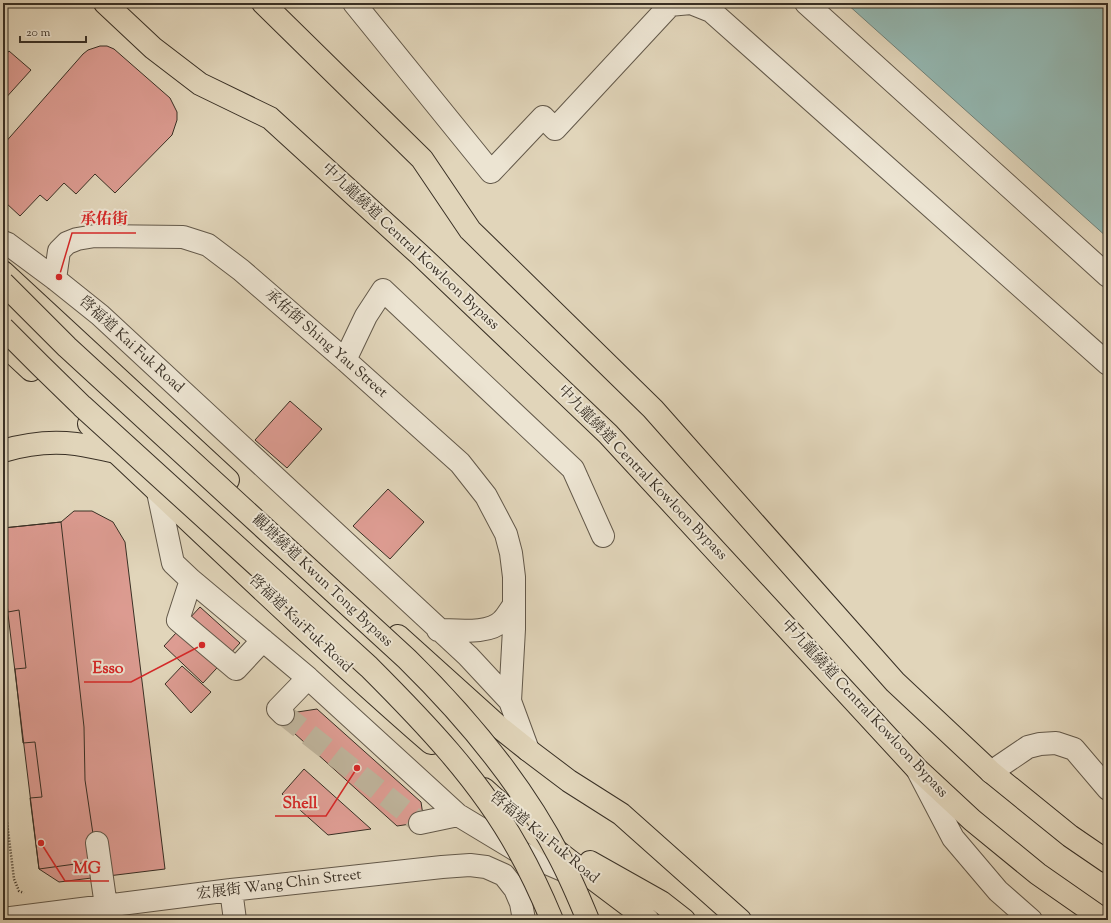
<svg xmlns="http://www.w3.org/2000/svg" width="1111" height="923" viewBox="0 0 1111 923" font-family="'Sorts Mill Goudy','Noto Serif TC',serif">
<rect width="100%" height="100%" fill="#e1d5ba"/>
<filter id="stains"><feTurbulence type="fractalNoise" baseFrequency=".005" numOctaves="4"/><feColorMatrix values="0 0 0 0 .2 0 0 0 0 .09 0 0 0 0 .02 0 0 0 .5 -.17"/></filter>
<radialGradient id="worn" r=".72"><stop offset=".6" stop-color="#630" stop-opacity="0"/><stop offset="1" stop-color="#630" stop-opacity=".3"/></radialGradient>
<path fill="#94b8b2" stroke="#70827a" d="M846 3H1108V238Z"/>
<path fill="#dd9c92" stroke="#393025" d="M100 46H107L114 49 170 98 177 112V120L172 135 115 193 95 174 76 194 64 183 47 201 40 195 20 216 6 203 3 206V145L83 54 88 50Z
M9 51 31 70 3 101V58Z
M290 401 322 429 287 468 255 440Z
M388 489 424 522 390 559 353 526Z
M74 511H92L113 522 125 542 165 869 59 882 39 869 3 573V528L61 522Z
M61 522 84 727 85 780 97 861 39 869 30 798 42 797 35 742 23 743 15 669 26 668 19 610 8 612 3 573V528Z
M200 607 240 643 203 683 164 646Z
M182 666 211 692 191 713 165 684Z
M317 709 421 802 424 822 397 826 294 733 291 713Z
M304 769 371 829 328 835 282 794Z"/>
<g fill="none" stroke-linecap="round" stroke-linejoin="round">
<path stroke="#bfb49c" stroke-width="22" stroke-dasharray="22 11" stroke-linecap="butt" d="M283 714 420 823"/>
<g stroke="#63594a" stroke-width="24">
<path id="minor" d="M354 3 491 172 543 117 555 129 672 3
M806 3 1108 276
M669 5 691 3 711 11 1108 364
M3 242 8 244 55 279 100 315 468 656 510 701 528 750
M55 279 59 251 67 243 77 239 95 236 183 237 208 245 241 270 345 360 460 463 486 496 506 534 511 553 514 577V629L510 701
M345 360 366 316 383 290 573 469 603 536
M158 492 173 563 191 580 308 678 458 815 516 850 579 877
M191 580 178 620 236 669 263 640
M438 630C456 630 490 635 503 620 507 616 510 610 514 605
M283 714 278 709 308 678
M918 771 953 838 998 891 1031 920
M991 772 1028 747 1040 744 1056 743 1074 749 1108 789
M420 823 458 815
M97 843 106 906
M231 890 235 920
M3 919 231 890 442 867 470 865 486 867 504 875 515 889 521 903 524 920"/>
</g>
<g stroke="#393025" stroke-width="24">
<path id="major" d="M3 451C26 444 52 441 76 444 90 446 103 449 116 452"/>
</g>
<g stroke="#393025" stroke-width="24">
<path id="highway" d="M105 3 153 48 200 84 270 118 419 254 608 434 916 768 972 820 1038 874 1104 920
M263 3 422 159 470 230 653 409 895 682 991 772 1070 836 1108 862
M3 272 228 480
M3 344 31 370
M89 424 116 452C220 550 323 649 431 743
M398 636 499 727 528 750 569 781 621 814 740 920
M484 789 531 831 571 862 648 920
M590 862 661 902 684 920"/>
</g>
<path stroke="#393025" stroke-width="2.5" stroke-dasharray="1 2" stroke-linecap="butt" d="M3 790 14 879 19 891 24 893"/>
<use href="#minor" stroke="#ece4d2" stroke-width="22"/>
<use href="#major" stroke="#e1d5ba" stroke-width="22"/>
<use href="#highway" stroke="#e1d5ba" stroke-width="22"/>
<g stroke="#393025" stroke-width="24" stroke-linecap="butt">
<path id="highway-bridge" d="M3 283 67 347 407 659C466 717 521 782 559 856 570 877 579 898 588 920
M3 328 40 365 82 406 369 667C424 722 480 780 518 849 531 872 542 896 552 920"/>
</g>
<use href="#highway-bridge" stroke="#e1d5ba" stroke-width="22"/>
</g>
<g text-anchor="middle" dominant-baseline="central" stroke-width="4" stroke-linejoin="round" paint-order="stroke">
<g font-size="15" fill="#393025" stroke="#ece4d2">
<text transform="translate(410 247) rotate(43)">中九龍繞道 Central Kowloon Bypass</text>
<text transform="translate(326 344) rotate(41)">承佑街 Shing Yau Street</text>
<text transform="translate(131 345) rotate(42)">啓福道 Kai Fuk Road</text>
<text transform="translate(642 473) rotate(46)">中九龍繞道 Central Kowloon Bypass</text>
<text transform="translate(322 581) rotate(43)">觀塘繞道 Kwun Tong Bypass</text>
<text transform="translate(300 624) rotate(43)">啓福道 Kai Fuk Road</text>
<text transform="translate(864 709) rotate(47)">中九龍繞道 Central Kowloon Bypass</text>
<text transform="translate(544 838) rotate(39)">啓福道 Kai Fuk Road</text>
<text transform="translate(279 885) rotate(-7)">宏展街 Wang Chin Street</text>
</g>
</g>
<path fill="none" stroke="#d62828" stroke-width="1.5" d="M59 277L72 233H136M202 645L131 682H84M357 768L326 816H275M41 843L65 881H109"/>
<g fill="#d62828" stroke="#ece4d2" stroke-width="1.5">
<circle cx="59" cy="277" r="4"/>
<circle cx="202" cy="645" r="4"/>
<circle cx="357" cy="768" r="4"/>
<circle cx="41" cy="843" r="4"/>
</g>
<g font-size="16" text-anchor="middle" font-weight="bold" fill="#d62828" stroke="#ece4d2" stroke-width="4" stroke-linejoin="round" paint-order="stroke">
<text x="104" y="224">承佑街</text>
<text x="108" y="673">Esso</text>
<text x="300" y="808">Shell</text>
<text x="87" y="873">MG</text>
</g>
<rect width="1111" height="923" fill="none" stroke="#e1d5ba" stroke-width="16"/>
<rect x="4" y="4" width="1103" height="915" fill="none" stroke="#393025" stroke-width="2"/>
<rect x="8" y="8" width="1095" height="907" fill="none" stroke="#393025"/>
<path d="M20 36v6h66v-6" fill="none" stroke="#393025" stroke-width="2"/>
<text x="26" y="36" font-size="12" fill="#393025" stroke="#ece4d2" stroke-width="3" paint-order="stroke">20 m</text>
<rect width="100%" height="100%" filter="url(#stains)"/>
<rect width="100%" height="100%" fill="url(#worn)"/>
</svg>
